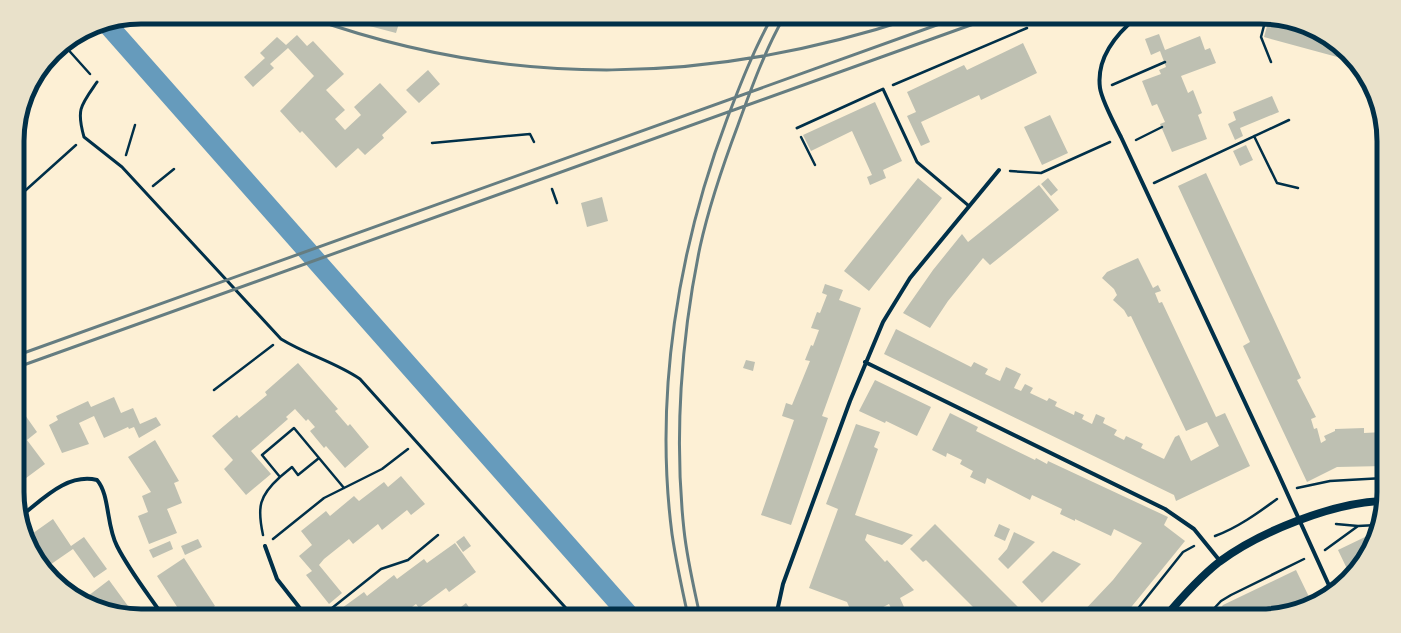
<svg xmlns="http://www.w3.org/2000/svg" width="1401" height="633" viewBox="0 0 1401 633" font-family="Arial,sans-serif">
<rect width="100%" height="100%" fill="#fdf0d5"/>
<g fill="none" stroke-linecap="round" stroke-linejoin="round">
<path stroke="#669bbc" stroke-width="20" d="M107 24 630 616"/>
</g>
<path fill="#bec0b2" d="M360 17H391L400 20 396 33 358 23Z
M422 17H448V23L422 24Z
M519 17H537L538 24 520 26Z
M1269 19 1308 27 1352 61 1264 37Z
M1159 34 1165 50 1200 36 1205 50 1210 48 1216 63 1181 76 1188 93 1193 90 1202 113 1198 115 1207 139 1172 152 1160 124 1165 122 1157 104 1152 106 1142 81 1161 74 1159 70 1166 67 1160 51 1151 55 1145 39Z
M297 35 307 46 313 41 344 74 326 90 345 110 335 119 345 130 361 115 354 107 380 83 407 112 382 135 384 138 365 155 358 148 336 168 302 131 300 133 280 111 314 76 288 48 270 64 274 68 253 87 244 77 265 58 260 53 277 37 286 45Z
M1023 43 1037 73 981 100 979 95 921 122 930 142 921 146 907 116 916 112 907 92 964 65 967 70Z
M428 70 440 84 419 103 406 90Z
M1272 96 1279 112 1240 128 1243 136 1235 140 1228 124 1236 120 1233 112Z
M875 102 902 161 883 170 886 178 870 185 867 177 872 175 852 131 811 151 803 135Z
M1050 115 1068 153 1042 165 1024 127Z
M1246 145 1253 160 1240 166 1233 151Z
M1206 173 1301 378 1297 380 1316 417 1311 419 1314 429 1317 428 1321 443 1326 440 1324 436 1335 431V429L1364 428V433L1384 432V466L1337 467 1307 482 1243 346 1250 342 1178 186Z
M918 178 942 198 869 291 844 271Z
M1048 178 1058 190 1051 196 1041 184Z
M1039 185 1059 210 990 265 983 258 948 301 930 328 903 313 933 270 962 234 968 242Z
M602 197 608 221 587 227 581 203Z
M1138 258 1153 288 1158 285 1161 291 1155 293 1159 303 1162 302 1216 417 1225 413 1250 466 1176 501 1174 495 884 354 896 329 971 367 974 362 988 369 985 374 1000 381 1006 367 1021 374 1014 388 1021 391 1025 384 1033 388 1030 393 1047 401 1049 398 1057 402 1055 406 1074 415 1075 411 1084 415 1082 419 1092 424 1096 414 1105 418 1103 423 1117 430 1114 435 1124 440 1126 436 1143 444 1141 448 1164 459 1175 437 1179 435 1191 461 1219 446 1207 422 1186 431 1131 316 1128 317 1124 310 1113 300 1117 295 1114 289 1102 278 1107 272Z
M825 284 843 290 839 300 861 308 822 416 828 418 791 525 761 515 794 420 782 416 786 403 792 405 810 361 805 360 811 345 813 346 819 330 811 328 817 312 820 313 827 295 822 293Z
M746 360 755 362 753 371 743 368Z
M298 363 338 409 335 411 348 426 350 424 369 447 345 468 326 446 324 448 310 431 315 427 308 419 306 421 295 409 286 417 288 419 251 451 271 474 246 495 224 469 233 460 212 436 237 415 239 418 267 395 265 392Z
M875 380 931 407 917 436 886 421 885 423 859 411Z
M114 397 121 413 133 408 140 424 156 417 161 425 139 438 134 427 129 429 128 427 104 438 94 416 79 423 89 444 62 453 49 425 58 420 56 416 88 401 91 407Z
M18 405 37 432 27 440 45 464 18 484V443L25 438 18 429Z
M950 413 978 427 976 431 1035 460 1036 458 1047 464 1048 461 1168 517 1164 525 1185 541 1124 616H1079L1113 580 1142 543 1114 529 1111 536 1075 519V521L1060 514 1062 509 1032 495 1030 500 987 478 985 484 970 477 973 471 960 464 962 460 947 453 946 457 932 450Z
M856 424 880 432 874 447 878 449 855 515 913 535 902 545 867 534 865 540 885 562 887 560 914 590 900 598 908 616H892L894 614 889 604 866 616H853L847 602 809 588 838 509 826 504Z
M155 440 179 481 174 483 182 503 167 509 177 533 149 544 138 516 148 512 142 496 151 492 128 457Z
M401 476 425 504 411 515 407 510 382 530 378 524 353 544 349 539 324 559 319 565 342 593 329 604 306 575 312 571 299 556 312 545 301 531 326 511 330 516 354 496 359 501 384 482 388 487Z
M53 519 71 546 84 537 107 569 94 578 73 549 44 569 43 568 29 536Z
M935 524 1022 611 1017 616H982L926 560 923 562 910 549Z
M999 524 1010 529 1005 541 994 536Z
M1014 532 1035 542 1008 569 998 559 1007 549Z
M464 536 471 546 463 552 456 542Z
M1375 536 1358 568 1350 575 1338 550 1365 537Z
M198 539 202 547 185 555 181 546Z
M170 541 173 549 153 558 149 550Z
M455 543 476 572 449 592 446 588 419 608 416 604 400 616H331L364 592 367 596 394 575 397 579 424 559 427 563Z
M1053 551 1081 564 1042 603 1022 582Z
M184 558 215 606 210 610 212 614 208 616H183L157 576Z
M1296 570 1311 601 1268 616H1214L1223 605Z
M109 580 128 606 120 612 93 606 84 599Z
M466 603 471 610 466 614 461 607Z
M512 608 519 616H503Z"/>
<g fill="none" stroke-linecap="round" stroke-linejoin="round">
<path stroke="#003049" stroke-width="2.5" d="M1266 18 1261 37 1271 62
M64 45 90 74
M893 85 1027 28
M1112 85 1165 62
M1254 136 1277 183 1298 188
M801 137 815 165
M1136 140 1162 127
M432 143 530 134 534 142
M126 155 135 125
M1010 171 1041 173 1110 142
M1154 183 1289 120
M153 186 174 169
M552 189 557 203
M17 198 76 145
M17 201 19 204
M214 390 273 345
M280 477 292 467 298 475 319 458
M1297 488 1330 481 1384 478
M1336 524 1358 526 1377 525
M263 535C257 507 259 496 280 477L262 455 294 428 344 488
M1215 536C1237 528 1258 513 1277 499
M273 539 324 498 382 469 408 449
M1325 550 1358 526
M322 616 381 569 408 560 438 535
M477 616 500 612
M1132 616 1183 552 1194 546
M1207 616 1221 601 1231 595 1304 559"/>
<path stroke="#003049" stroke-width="3" d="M97 82C81 105 76 109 84 137L122 167 281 339C307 355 335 362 360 379L573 616
M797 128 883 89 917 162 969 206
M819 616 834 611 843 616"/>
<path stroke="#003049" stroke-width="4" d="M1137 17C1115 35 1096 58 1100 88 1102 101 1115 125 1121 137L1278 473 1332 592
M865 362 1165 509 1194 529 1220 561
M21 516C43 499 67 473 97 480 110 495 106 525 117 546 129 570 148 594 163 616
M265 546 277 579 306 616
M776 616 783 584 850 401 883 322 910 278 999 170"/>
<path stroke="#003049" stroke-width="8" d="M1166 616C1182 597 1199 578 1219 562 1259 532 1332 503 1382 501"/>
<path stroke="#657d81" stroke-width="3" d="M308 17C512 90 712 85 916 17
M18 355 959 17
M18 367 993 17
M688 616C682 589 676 561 672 534 654 395 678 249 727 119 740 85 754 49 772 17
M700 616C694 588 687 559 684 530 674 438 681 338 700 247 709 206 723 165 738 125 751 89 765 50 784 17"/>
</g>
<path d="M0 0H1401V633H0ZM141 24H1260A117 117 0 0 1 1377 141V492A117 117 0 0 1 1260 609H141A117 117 0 0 1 24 492V141A117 117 0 0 1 141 24Z" fill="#e9e1ca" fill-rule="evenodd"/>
<path fill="none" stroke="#003049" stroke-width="5" d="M141 24H1260A117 117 0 0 1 1377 141V492A117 117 0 0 1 1260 609H141A117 117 0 0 1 24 492V141A117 117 0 0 1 141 24Z"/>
</svg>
